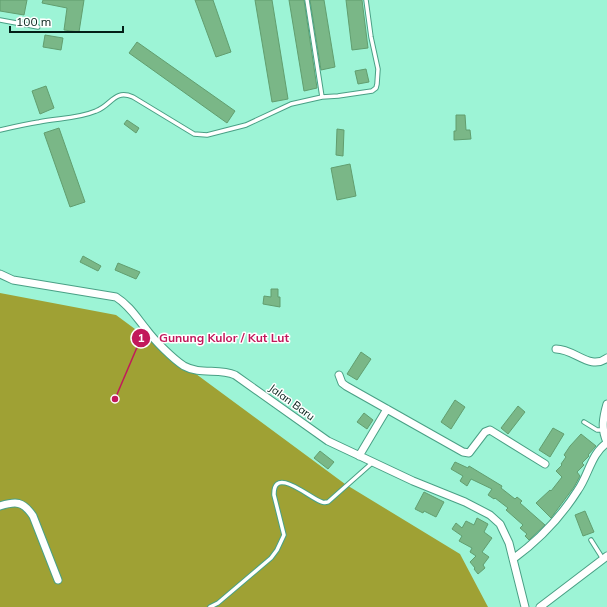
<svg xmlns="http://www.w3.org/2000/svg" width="607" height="607" viewBox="0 0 607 607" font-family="Mulish,sans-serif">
<rect width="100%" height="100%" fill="#9df4d6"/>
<path fill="#9fa134" d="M0 293 116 315 345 484 460 554 488 607H0Z"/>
<path fill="#7ab787" stroke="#619e6f" d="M0 0H27L24 15 0 11Z
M43 0H84L79 32 64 30 67 8 42 3Z
M195 0H213L231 52 216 57Z
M255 0H272L288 99 272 102Z
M289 0H304L317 88 304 91Z
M310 0H324L335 67 321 70Z
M346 0H362L368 48 352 50Z
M45 35 63 38 61 50 43 47Z
M137 42 235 111 227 123 129 53Z
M366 69 369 82 358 84 355 71Z
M46 86 54 108 40 114 32 91Z
M456 115H465L466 130H470L471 139 454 140V131H456Z
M127 120 139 128 136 133 124 124Z
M59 128 85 202 70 207 44 133Z
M337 129 344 130 343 156 336 155Z
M350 164 356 196 337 200 331 168Z
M83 256 101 266 98 271 80 262Z
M118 263 140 272 136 279 115 270Z
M271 289H278V297H280V307L263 304 264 296 271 297Z
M361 352 371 359 357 380 347 374Z
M455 400 465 407 451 429 441 422Z
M518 406 525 412 508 434 501 428Z
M364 413 373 420 367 429 357 422Z
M553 428 564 434 550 457 539 450Z
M581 434 596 446 588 455 589 456 582 463 584 465 577 472 580 476 574 487 551 518 536 503 550 490 551 491 562 477 556 471 562 465 561 464 566 457 564 455 570 446Z
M320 451 334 462 328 469 314 458Z
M455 462 468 468 469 466 502 486 501 488 515 499 517 497 522 501 520 503 545 525 529 540 525 536 527 534 520 528 523 525 506 510 508 508 495 498 494 499 488 495 492 489 471 479 467 486 460 481 463 476 451 469Z
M424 492 444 502 436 517 424 511 423 513 415 509Z
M585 511 594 532 583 536 575 515Z
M477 518 488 524 484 532 492 538 482 552 489 557 483 565 485 568 478 574 474 569 475 568 470 562 476 556 470 552 472 548 459 541 462 536 452 529 456 523 462 528 466 521 474 525Z"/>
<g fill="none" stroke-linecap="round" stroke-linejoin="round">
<g stroke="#49a085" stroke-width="5.5">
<path id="lane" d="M307 0 322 97
M0 20 38 27
M0 130C13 127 26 124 39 122 58 118 77 119 96 111 112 105 114 89 133 97L194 134 207 135 246 125 291 104 322 97 338 96 372 91 376 88 377 84 378 69 371 37 366 0
M584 422 597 430H603
M591 540 603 559
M210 607 218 603 271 558 277 550 284 535 274 495C273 464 312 500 322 502 324 503 326 502 328 502L372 463"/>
</g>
<g stroke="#49a085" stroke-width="9">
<path id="street" d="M0 274 13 280 116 297C129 305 137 318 146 329 154 340 173 359 184 366 200 375 219 368 235 375L328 441 413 481 465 502 490 515 500 524 509 543 525 607
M556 349C575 349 590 371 607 358
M339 375 342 383 346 386 463 452 469 453 485 432 490 430 545 464
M607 404C603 418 601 429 607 442
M359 456 387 409
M0 506C16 501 23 501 33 516L58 580
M513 559C539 540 561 517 578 490 588 476 592 452 607 443
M540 607 607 556"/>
</g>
<use href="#lane" stroke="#fff" stroke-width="3.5"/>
<use href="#street" stroke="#fff" stroke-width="7"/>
</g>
<g text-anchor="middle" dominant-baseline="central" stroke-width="3" stroke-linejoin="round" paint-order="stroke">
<g font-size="11" fill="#031f17" stroke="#fff">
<text transform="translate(292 402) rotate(36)">Jalan Baru</text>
</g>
</g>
<path fill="none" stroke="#c2185b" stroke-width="1.5" d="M115 399L141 338"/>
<g fill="#c2185b" stroke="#fff" stroke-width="1.5">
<circle cx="115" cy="399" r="4"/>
<circle cx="141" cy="338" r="10"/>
</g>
<g font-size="12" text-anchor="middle" font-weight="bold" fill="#fff">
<text x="141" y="342">1</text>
</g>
<g font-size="12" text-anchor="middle" font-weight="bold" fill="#c2185b" stroke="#fff" stroke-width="3" stroke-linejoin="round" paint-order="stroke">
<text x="224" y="342">Gunung Kulor / Kut Lut</text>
</g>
<path d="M10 26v6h113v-6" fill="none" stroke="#031f17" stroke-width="2"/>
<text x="16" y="26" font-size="12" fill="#031f17" stroke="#ffffff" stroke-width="3" paint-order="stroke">100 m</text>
</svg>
